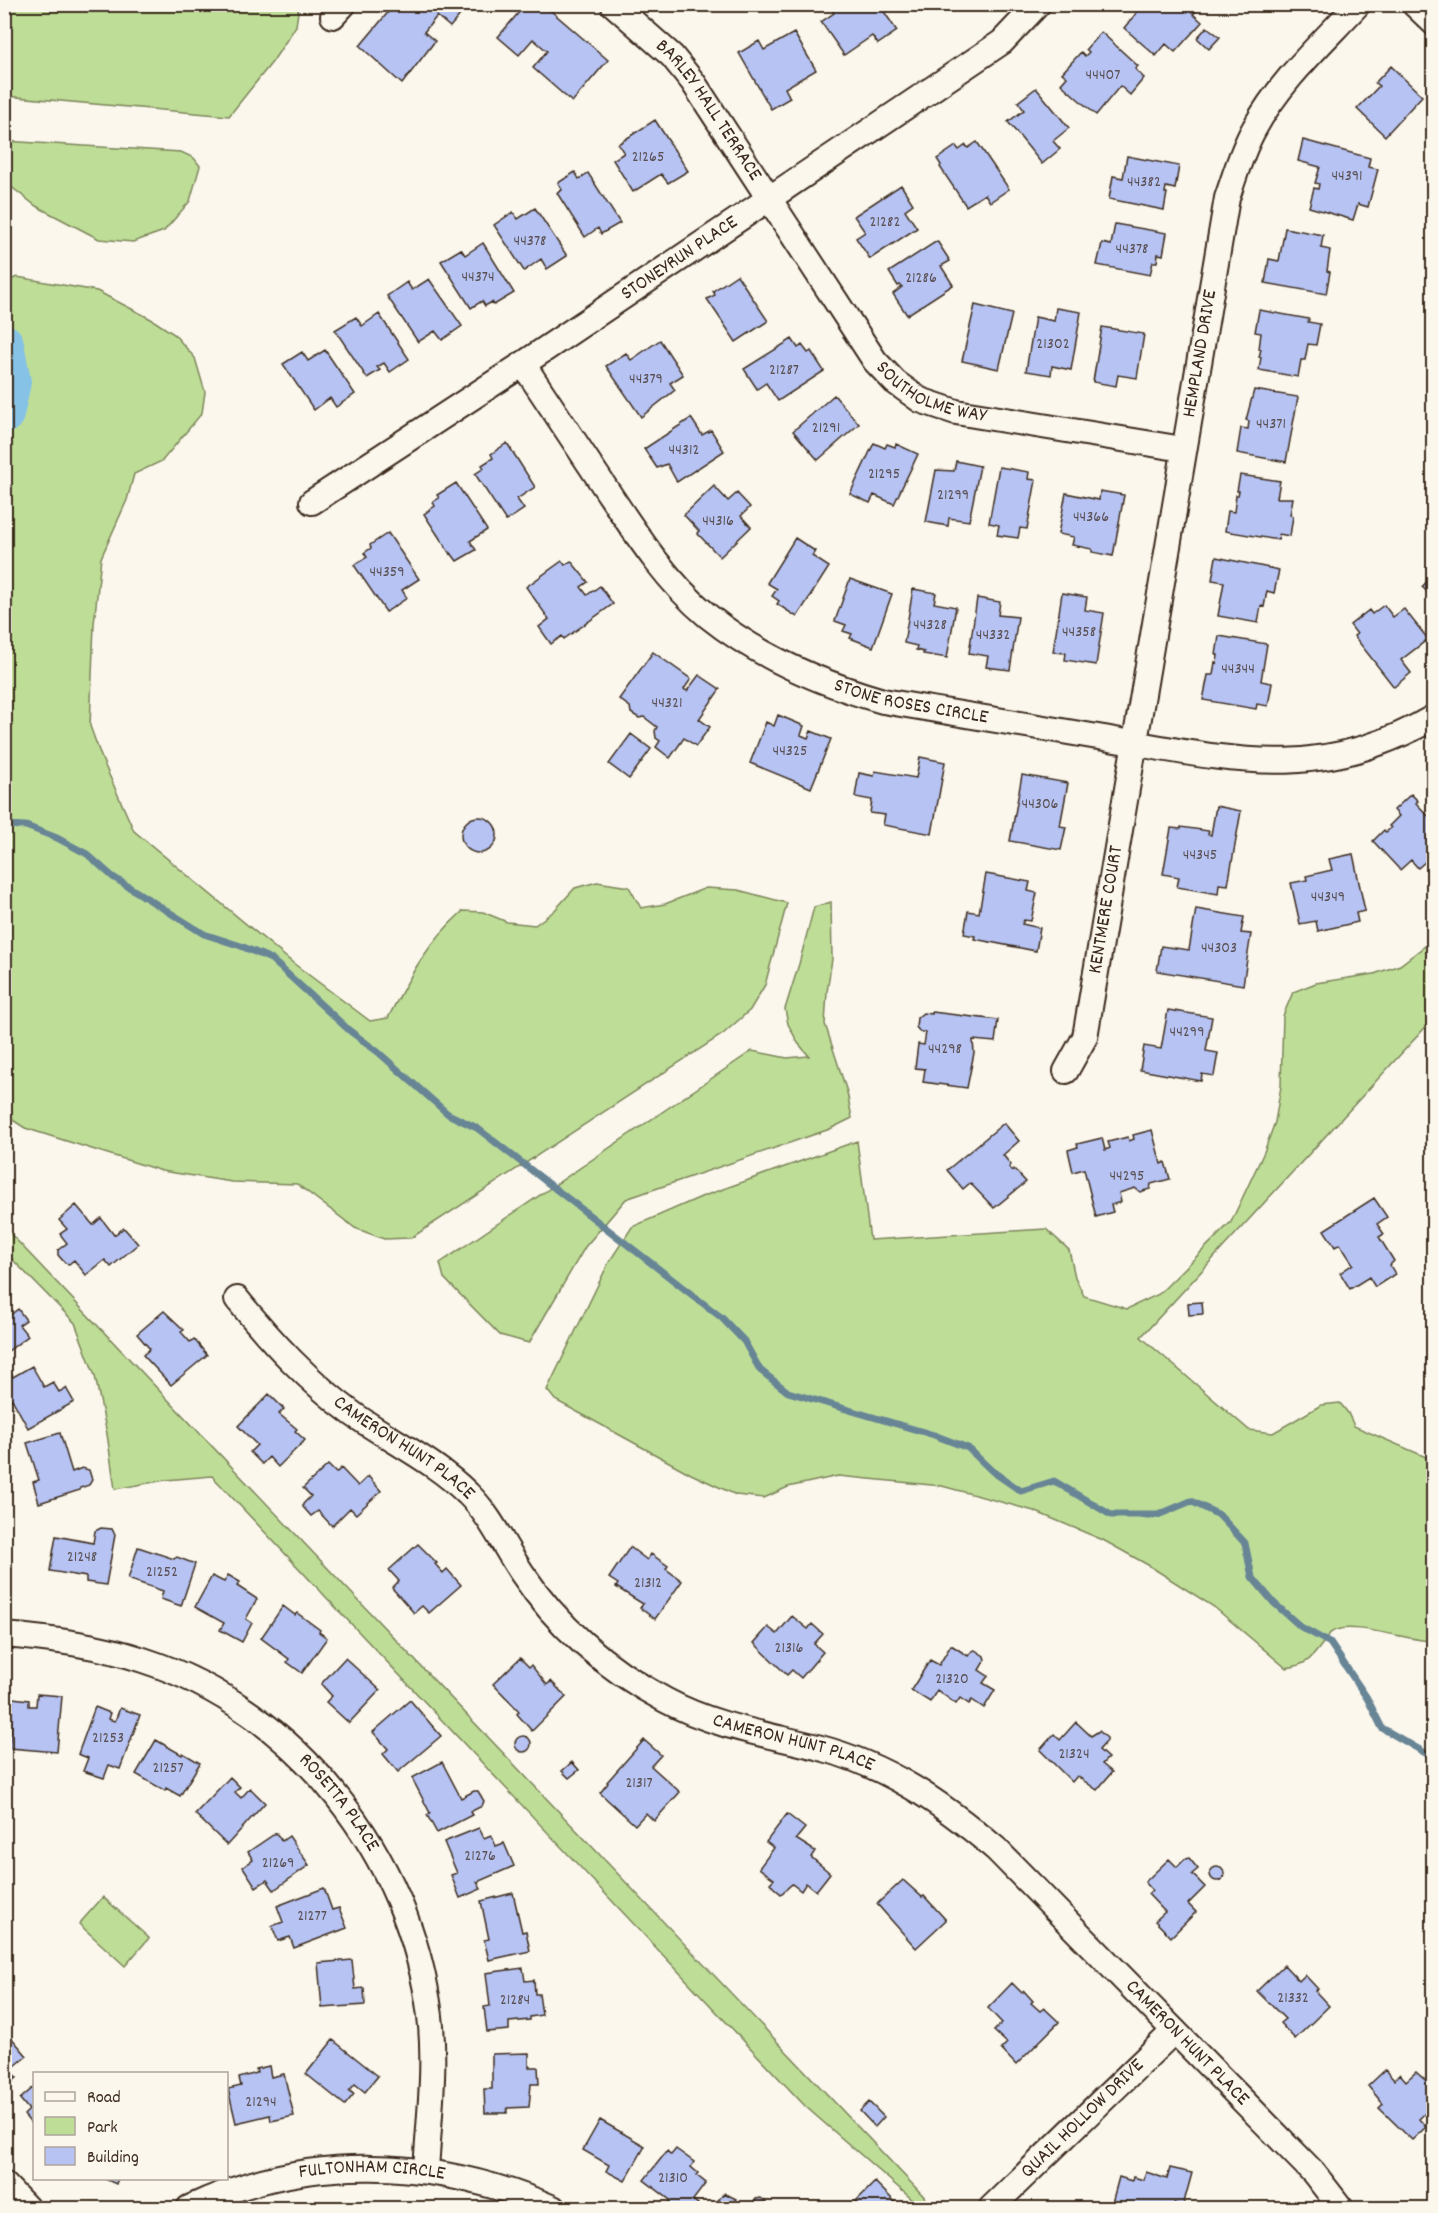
<svg xmlns="http://www.w3.org/2000/svg" width="1438" height="2213" viewBox="0 0 1438 2213" font-family="Dekko,sans-serif">
<rect width="100%" height="100%" fill="#fbf7ec"/>
<filter id="ink" filterUnits="userSpaceOnUse"><feTurbulence type="fractalNoise" baseFrequency=".0167" numOctaves="2"/><feDisplacementMap in="SourceGraphic" scale="12" xChannelSelector="R" yChannelSelector="G"/><feConvolveMatrix kernelMatrix="1 2 1 2 8 2 1 2 1" color-interpolation-filters="sRGB"/></filter>
<g filter="url(#ink)">
<path fill="#bede97" stroke="#7c845a" stroke-width="1.5" d="M11 5V4L299 5 296 26 273 61 229 116 5 96V55Z
M4 141 181 152 194 158 200 166 190 201 164 231 133 242 99 239 36 206 5 182Z
M17 277 97 291 151 319 174 334 195 358 205 392 202 413 162 461 134 474 127 500 101 558 94 624 90 726 102 759 134 831 293 963 370 1021 388 1018C410 976 427 943 463 911L483 912 507 922 535 925 554 911 575 888 597 882 629 887 641 908 665 904 706 888 738 890 787 903 765 985 750 1010 723 1034 411 1238 384 1239 355 1228 297 1184 232 1182 162 1171 25 1128 5 1115 4 283Z
M831 902 832 959 827 992 825 1024 847 1092 852 1118 830 1129 626 1199 585 1247 529 1343 500 1335 444 1278 440 1263 752 1051 787 1058 809 1056 798 1043 788 1024 785 1009 799 964 814 907Z
M1433 940V1019L1141 1337 1249 1430 1273 1433 1321 1405 1340 1403 1348 1413 1354 1426 1433 1460 1429 1520 1434 1527 1433 1641C1410 1641 1349 1620 1332 1632 1328 1634 1325 1640 1323 1643 1311 1659 1307 1665 1286 1668L1214 1607 1148 1565 1103 1540 1034 1511 942 1486 838 1476 788 1487 764 1498 736 1495 691 1474 585 1416 555 1400 547 1390 609 1262 632 1227 701 1197 857 1141 870 1240 1046 1229 1069 1250 1075 1277 1084 1296 1127 1309 1159 1294 1231 1222 1264 1152 1275 1122 1281 1086 1283 1016 1293 992 1316 983 1374 974 1400 965Z
M5 1228 934 2207 933 2208H922L806 2107 212 1476 166 1480 115 1489 107 1434 95 1376 75 1323 5 1252Z
M103 1897 149 1938 125 1966 79 1924Z"/>
<g fill="none" stroke-linecap="round" stroke-linejoin="round">
<path stroke="#688596" stroke-width="7" d="M4 825 26 826 57 838 87 854 113 877 204 934 241 946 271 959 350 1031 378 1052 448 1114 477 1128 722 1318 744 1341 760 1370 788 1392 934 1435 968 1448 992 1471 1021 1491 1054 1481 1111 1515H1158L1191 1501 1219 1515 1245 1543 1252 1577 1274 1603 1301 1627 1330 1643 1367 1698 1382 1728 1434 1758"/>
<path stroke="#86c2e6" stroke-width="40" d="M4 344 11 382 4 414"/>
</g>
<path fill="#b6c3f3" stroke="#3b2a1e" stroke-width="1.5" d="M395 4H462L466 8 450 27 437 16 424 32 435 41 402 84 360 46Z
M526 4H543L608 60 572 102 533 68 547 51 533 39 519 55 498 37Z
M678 4H694L687 12Z
M879 4 897 31 878 44 872 36 844 55 821 22 834 13 829 5Z
M1140 4H1195L1199 8 1193 14 1202 22 1175 52 1166 44 1156 56 1124 28 1134 16 1137 12 1135 10Z
M1207 27 1220 37 1209 49 1197 38Z
M1101 32 1138 66 1135 69 1144 78 1130 95 1120 86 1096 115 1061 84 1067 77 1062 73 1081 52 1085 56 1089 52 1086 49Z
M794 33 816 70 785 88 790 98 771 109 739 53 759 41 764 50Z
M1391 66 1422 96 1385 136 1357 109 1379 86 1375 83Z
M1036 88 1069 128 1053 141 1060 149 1042 164 1008 122 1024 110 1018 102Z
M655 120 688 171 668 183 661 174 633 192 613 160 624 153 618 144Z
M1303 140 1370 158 1368 167 1378 169 1368 207 1358 204 1353 220 1309 207 1314 188 1318 189 1319 184 1315 183 1320 167 1298 161Z
M977 142 1009 189 990 202 985 194 966 206 940 167 941 165 937 159 956 146 959 150 966 145 968 148Z
M1127 156 1179 166 1175 189 1166 187 1165 193H1167L1164 210 1109 199 1113 176 1123 178Z
M575 172 579 179 588 173 620 223 601 234 598 228 585 237 557 193 562 190 558 183Z
M901 185 913 204 905 210 917 228 870 259 856 238 865 232 854 216Z
M535 208 567 256 547 269 541 259 524 271 494 225 513 212 518 219Z
M1115 224 1167 233 1163 255 1158 254 1157 262H1153L1150 275 1097 265 1102 243 1111 245Z
M1285 228 1323 235 1321 248 1330 250 1327 271 1330 272 1326 294 1265 283 1269 259 1279 261Z
M937 241 950 261 941 266 953 285 907 315 893 294 902 287 900 285 898 286 889 272Z
M483 243 514 293 494 305 492 302 485 306 482 301 471 308 441 261 461 249 465 255Z
M737 275 768 321 736 342 707 299 715 295 713 291Z
M429 279 462 326 442 340 435 331 418 342 387 296 407 282 412 290Z
M975 305 1012 314 999 369 962 361Z
M1056 308 1081 312 1071 370 1052 366 1051 375 1026 371 1035 317 1054 321Z
M1259 310 1309 319 1308 322 1320 324 1316 345 1308 344 1305 360H1301L1298 377 1259 370 1261 357H1259L1261 349H1259L1261 333 1255 332Z
M379 314 409 359 390 372 384 363 377 367 380 370 367 378 335 330 356 317 362 326Z
M1102 327 1144 334 1137 378 1118 375 1116 386 1093 382Z
M792 339 798 348 802 345 808 353 811 351 824 371 778 401 766 383 757 389 744 369Z
M660 340 683 375 670 383 675 390 641 417 606 366 626 353 631 360Z
M325 350 355 394 336 407 330 398 314 410 283 364 302 352 308 361Z
M1254 390 1298 397 1286 462 1237 453 1241 428 1248 429 1249 421 1246 420Z
M834 395 859 424 818 460 793 431Z
M691 418 702 435 711 430 724 451 677 482 667 464 657 468 644 449Z
M507 443 535 487 517 499 524 509 506 521 475 474 484 468 482 465 493 458 491 454Z
M874 443 885 448 887 444 895 447 896 444 918 454 894 504 874 495 870 503 850 494Z
M956 461 980 466 969 521 949 518 948 526 926 522 936 470 954 471Z
M999 467 1029 472 1028 479 1036 480 1027 529 1020 528 1018 538 997 535 999 525 989 523Z
M1240 475 1280 481 1277 498H1293L1290 515 1293 516 1290 536 1279 534 1278 540 1225 531 1228 511 1234 512 1236 495H1238L1239 491H1237Z
M456 483 487 530 470 541 476 550 457 561 451 553 450 554 424 514 435 506 433 502 439 498 437 495Z
M714 486 728 501 737 493 750 507 741 516 751 527 720 557 697 533 699 531 684 515Z
M1100 491 1124 495 1113 556 1092 552V549L1072 545 1074 537 1058 534 1066 493 1099 500Z
M388 533 419 579 402 590 407 598 386 612 354 565 367 557 364 553 371 548 370 545Z
M795 538 815 551 812 556 829 567 797 617 777 604 779 601 772 596 777 589 767 583Z
M1216 557 1279 570 1274 593 1267 591 1264 607 1261 606 1258 623 1218 616 1224 582 1212 580Z
M562 561 565 565 571 561 588 582 581 587 587 595 600 586 613 604 564 639 562 636 551 644 539 627 549 619 526 587Z
M1434 574V598L1422 587Z
M850 579 892 594 873 647 850 638 852 634 843 631 846 625 835 621Z
M913 589 936 593 934 603 956 607 947 658 923 654 924 652 916 650 917 646 904 643Z
M1062 593 1087 597 1085 610 1104 613 1096 665 1065 660 1066 653 1053 652Z
M977 598 1000 602 998 615 1018 617 1010 670 986 667 988 656 969 653Z
M1384 605 1393 617 1404 609 1428 639 1401 660 1411 673 1394 687 1354 636 1357 634 1350 625 1369 610 1372 614Z
M1219 636 1267 644 1261 681 1272 683 1268 706 1257 704 1256 709 1203 700 1208 675H1213L1215 662 1217 663 1218 655H1216Z
M653 652 691 679 684 689 687 691 699 675 720 689 699 719 710 727 696 746 684 738 670 758 656 747 660 741 656 738 655 731 657 727 644 717 639 718 631 713 630 707 619 699Z
M778 715 804 726 801 735 808 738 811 731 831 739 811 788 750 763 766 722 774 726Z
M631 734 651 749 629 779 609 764Z
M920 757 945 762 932 834 883 825 885 815 870 813 872 800 855 797 859 773 874 776 875 771 916 778Z
M1022 775 1068 783 1060 826 1066 827 1061 850 1010 841Z
M1411 794 1418 801 1416 803 1434 822V854L1418 868 1411 860 1400 870 1373 841 1384 830 1386 832 1391 828 1389 826 1399 816 1394 810Z
M1216 806 1241 811 1228 885 1219 884 1218 894 1177 887 1179 877 1163 874 1171 828 1181 829V827L1209 831 1208 834 1211 835Z
M461 835a18 18 0 1 1 36 0a18 18 0 1 1-36 0Z
M1353 854 1365 911 1356 913 1358 922 1318 931 1316 921 1300 924 1291 883 1307 880 1306 876 1332 870 1329 859Z
M986 874 1030 882 1028 891 1037 893 1031 921 1024 920 1022 924 1040 928 1036 951 974 939 975 936 964 934 968 911 979 913Z
M1196 909 1244 917 1241 933 1251 934 1243 985 1157 971 1161 946 1189 950Z
M1168 1010 1212 1017 1206 1051 1218 1053 1214 1076 1202 1074 1201 1081 1140 1070 1144 1046 1161 1049Z
M932 1012 998 1020 995 1042 973 1040 974 1053 967 1088 923 1082 925 1069 915 1068 918 1044 924 1045 926 1032H920L916 1027 917 1018 923 1013 932 1014Z
M1004 1123 1019 1141 1003 1155 1011 1165 1009 1167 1012 1171 1014 1169 1026 1182 994 1208 970 1183 963 1189 947 1170Z
M1152 1130 1161 1164 1165 1162 1170 1179 1151 1184 1150 1189 1140 1192 1135 1188 1119 1193 1121 1202 1111 1205 1113 1212 1096 1217 1084 1169 1073 1172 1068 1150 1078 1147 1077 1144 1102 1138 1105 1150 1110 1148 1108 1142 1128 1137 1129 1141 1134 1139 1133 1135Z
M1374 1198 1387 1217 1377 1224 1384 1234 1379 1237 1394 1261 1390 1265 1395 1274 1375 1287 1369 1277 1350 1289 1340 1273 1353 1264 1340 1244 1335 1247 1324 1230Z
M76 1205 93 1225 101 1218 114 1235 124 1228 138 1244 111 1267 105 1260 86 1275 74 1260 69 1264 65 1263 58 1255V1250L67 1243 60 1234 67 1229 59 1220Z
M1202 1302 1203 1314 1189 1315 1188 1303Z
M18 1309 26 1320 19 1325 28 1336 4 1354V1310L9 1316Z
M164 1311 184 1330 181 1332 190 1342 194 1339 207 1355 171 1385 143 1355 150 1349 137 1334Z
M32 1366 44 1387 53 1382 59 1392 66 1388 74 1402 28 1428 12 1399 4 1403V1374L9 1371 13 1377Z
M269 1394 284 1409 279 1414 297 1429 295 1431 305 1440 278 1467 269 1457 262 1464 250 1452 257 1445 238 1426Z
M60 1433 72 1472 82 1468 89 1470 92 1480 89 1485 80 1488V1490L39 1503 33 1482 39 1480 27 1443Z
M328 1465 336 1473 341 1468 358 1486 368 1476 381 1491 356 1514 350 1508 332 1526 318 1511 311 1516 303 1507V1504L311 1496 303 1488Z
M101 1528 112 1529 115 1535 106 1585 86 1582V1577L50 1571 56 1536 93 1543 95 1531Z
M418 1544 437 1563 435 1564 443 1573 447 1569 461 1585 429 1613 422 1606 414 1613 392 1588 399 1581 389 1570Z
M138 1547 174 1559 177 1557 195 1564 181 1606 161 1599 163 1591 128 1579Z
M630 1547 647 1560 651 1554 668 1566 666 1569 682 1581 655 1619 640 1608 643 1604 616 1587 618 1584 609 1578Z
M228 1575 240 1582 237 1586 257 1599 246 1619 252 1623 242 1642 220 1630 224 1623 195 1607 212 1576 224 1582Z
M283 1606 295 1615 297 1613 320 1630 319 1632 327 1638 302 1673 287 1662 289 1659 261 1638Z
M792 1616 808 1629 812 1624 823 1634 814 1644 823 1652 801 1678 792 1670 787 1675 754 1643 768 1627 777 1634Z
M951 1645 968 1656 972 1651 975 1650 984 1656 985 1660 979 1670 988 1676 983 1683 995 1690 984 1708 972 1700 969 1704 960 1698 956 1704 937 1690 930 1702 911 1690 930 1660 939 1665Z
M345 1658 380 1690 349 1723 326 1702 332 1696 321 1684Z
M520 1658 529 1667 531 1665 547 1685 551 1681 566 1697 532 1731 517 1714 519 1711 493 1684Z
M37 1694 62 1696 57 1752 9 1748 13 1698 29 1700V1706H36Z
M410 1700 441 1736 398 1772 383 1754 388 1749 373 1732Z
M95 1707 110 1713 108 1719 115 1721 120 1708 140 1715 120 1769 109 1765 104 1778 83 1771 88 1758 78 1754Z
M1076 1722 1091 1736 1099 1731 1107 1738V1741L1099 1750 1108 1758 1102 1764 1112 1772 1097 1790 1077 1776 1072 1782 1040 1750 1054 1734 1060 1740Z
M515 1744a8 8 0 1 1 16 0a8 8 0 1 1-16 0Z
M156 1740 182 1755 183 1753 200 1763 180 1796 166 1788 165 1791 136 1774Z
M644 1740 661 1755 651 1766 680 1792 654 1821 646 1813 635 1825 600 1793 608 1783 607 1782Z
M442 1762 461 1798 474 1791H478L484 1801 482 1806 470 1812 472 1815 437 1833 427 1815 430 1813 412 1778Z
M572 1762 579 1770 569 1778 562 1771Z
M230 1777 240 1787 235 1792 241 1798 250 1788 265 1803 227 1845 195 1814Z
M787 1814 805 1828 796 1839 815 1851 811 1857 830 1873 816 1891 806 1883 801 1891 792 1884 781 1894 773 1887 770 1883 774 1879 759 1868 774 1848 766 1842Z
M479 1828 484 1838 491 1835 496 1846 504 1843 514 1866 477 1882 481 1889 460 1898 451 1875 457 1873 444 1842Z
M276 1833 282 1841 289 1836 309 1865 274 1890 267 1880 256 1887 243 1867 253 1860 248 1852Z
M1189 1858 1198 1869 1192 1874 1205 1887 1188 1904 1196 1912 1171 1937 1155 1921 1165 1912 1148 1894 1152 1890 1145 1882 1169 1859 1177 1867 1185 1859Z
M1210 1874a7 7 0 1 1 14 0a7 7 0 1 1-14 0Z
M903 1880 922 1897 924 1896 946 1920 916 1948 877 1904Z
M324 1888 332 1910 339 1908 347 1928 294 1948 290 1937 278 1941 272 1926 283 1922 277 1906Z
M513 1893 522 1932 526 1931 530 1951 489 1960 484 1940 489 1939 481 1901Z
M352 1960 355 1989 364 1988 365 2005 322 2008 318 1963Z
M1284 1965 1299 1981 1305 1975 1318 1989 1315 1991 1329 2006 1295 2039 1280 2023 1285 2019 1257 1991Z
M523 1968 525 1981 534 1980 535 1994H539L542 2015 530 2017V2020L509 2022V2030L487 2032 484 2007 490 2006 486 1973Z
M1012 1983 1022 1993 1024 1991 1033 2001 1031 2003 1040 2011 1044 2008 1059 2022 1016 2065 1001 2049 1007 2043 994 2031 1002 2023 988 2008Z
M4 2029 27 2056 10 2070 17 2078 4 2088Z
M333 2040 378 2076 365 2092 355 2084 349 2091 354 2094 345 2105 306 2074Z
M529 2053V2067H538L539 2084H531L529 2107 507 2108V2113H485L484 2089H492V2054Z
M269 2066 271 2077 284 2074 294 2116 271 2121 270 2115 236 2123 228 2089 241 2086 239 2078 257 2073 256 2069Z
M1385 2070 1394 2080 1400 2074 1406 2081 1416 2072 1434 2088V2105L1419 2119 1426 2127 1412 2140 1379 2108 1383 2104 1368 2086Z
M34 2087V2127L24 2115 29 2110 20 2099Z
M869 2102 884 2117 875 2127 860 2111Z
M600 2120 645 2146 625 2181 606 2171 609 2165 583 2150Z
M676 2149 694 2162 691 2167 698 2173 696 2175 706 2183 693 2200 698 2204 695 2208H668L665 2207 670 2200 644 2180 667 2151 671 2155Z
M1170 2168 1192 2173 1183 2206 1174 2203 1173 2208H1125L1126 2206 1112 2203 1119 2177 1132 2181 1133 2177 1144 2180 1146 2172 1167 2179Z
M103 2178H118L116 2184Z
M875 2182 899 2206 896 2208H849Z
M724 2193 736 2199 734 2201 743 2208H712Z
M761 2198 766 2202V2208H754L753 2204 756 2199Z"/>
<g fill="none" stroke-linecap="round" stroke-linejoin="round">
<g stroke="#3b2a1e" stroke-width="28">
<g id="minor">
<path id="s1" d="M613 4 672 56 693 82 875 361 895 382 920 400 956 412 1183 449"/>
<path d="M1414 4 1434 23"/>
<path d="M333 16 344 4"/>
<path id="s2" d="M523 364C550 405 578 447 606 489 636 534 666 581 708 616 759 657 820 683 883 701 954 713 1026 725 1098 737 1223 758 1317 786 1434 717"/>
<path id="s3" d="M312 502 523 364 1002 42 1038 4"/>
<path id="s4" d="M1066 1071 1085 1037 1227 198C1235 175 1242 150 1254 129 1280 81 1321 44 1358 4"/>
<path id="s5" d="M237 1299C272 1342 308 1381 353 1414 391 1441 435 1461 468 1494 491 1516 504 1547 522 1573 558 1627 609 1670 665 1700 713 1726 765 1734 817 1747 887 1765 942 1803 996 1849L1313 2172 1341 2208"/>
<path id="s6" d="M4 1635C52 1639 98 1645 143 1660 298 1710 410 1856 430 2016 436 2067 429 2119 426 2170"/>
<path d="M4 2184 27 2208"/>
<path id="s7" d="M189 2208C306 2152 436 2157 553 2208"/>
<path id="s8" d="M991 2208 1174 2031"/>
</g>
</g>
<use href="#minor" stroke="#fbf7ec" stroke-width="24"/>
</g>
</g>
<g text-anchor="middle" dominant-baseline="central" stroke-width="4.5" stroke-linejoin="round" paint-order="stroke">
<g font-size="16" fill="#5a5053">
<text x="1103" y="75">44407</text>
<text x="648" y="157">21265</text>
<text x="1347" y="176">44391</text>
<text x="1144" y="182">44382</text>
<text x="885" y="222">21282</text>
<text x="530" y="241">44378</text>
<text x="1132" y="249">44378</text>
<text x="478" y="277">44374</text>
<text x="921" y="278">21286</text>
<text x="1053" y="344">21302</text>
<text x="784" y="370">21287</text>
<text x="646" y="379">44379</text>
<text x="1271" y="424">44371</text>
<text x="826" y="428">21291</text>
<text x="684" y="450">44312</text>
<text x="884" y="474">21295</text>
<text x="953" y="495">21299</text>
<text x="1091" y="517">44366</text>
<text x="718" y="521">44316</text>
<text x="387" y="572">44359</text>
<text x="930" y="625">44328</text>
<text x="1079" y="632">44358</text>
<text x="993" y="635">44332</text>
<text x="1238" y="669">44344</text>
<text x="667" y="703">44321</text>
<text x="790" y="751">44325</text>
<text x="1040" y="804">44306</text>
<text x="1200" y="855">44345</text>
<text x="1328" y="897">44349</text>
<text x="1219" y="948">44303</text>
<text x="1187" y="1032">44299</text>
<text x="945" y="1049">44298</text>
<text x="1127" y="1176">44295</text>
<text x="82" y="1557">21248</text>
<text x="162" y="1572">21252</text>
<text x="648" y="1583">21312</text>
<text x="789" y="1648">21316</text>
<text x="952" y="1679">21320</text>
<text x="108" y="1738">21253</text>
<text x="1074" y="1754">21324</text>
<text x="168" y="1768">21257</text>
<text x="639" y="1783">21317</text>
<text x="480" y="1856">21276</text>
<text x="278" y="1863">21269</text>
<text x="312" y="1916">21277</text>
<text x="1293" y="1998">21332</text>
<text x="515" y="2000">21284</text>
<text x="261" y="2102">21294</text>
<text x="673" y="2178">21310</text>
</g>
<g font-size="20" fill="#3b2a1e" stroke="#fbf7ec">
<text stroke="none"><textPath href="#s1" startOffset="144">BARLEY HALL TERRACE</textPath></text>
<text stroke="none"><textPath href="#s3" startOffset="441">STONEYRUN PLACE</textPath></text>
<text stroke="none"><textPath href="#s4" startOffset="732">HEMPLAND DRIVE</textPath></text>
<text stroke="none"><textPath href="#s1" startOffset="512">SOUTHOLME WAY</textPath></text>
<text stroke="none"><textPath href="#s2" startOffset="537">STONE ROSES CIRCLE</textPath></text>
<text stroke="none"><textPath href="#s4" startOffset="168">KENTMERE COURT</textPath></text>
<text stroke="none"><textPath href="#s5" startOffset="225">CAMERON HUNT PLACE</textPath></text>
<text stroke="none"><textPath href="#s5" startOffset="729">CAMERON HUNT PLACE</textPath></text>
<text stroke="none"><textPath href="#s6" startOffset="388">ROSETTA PLACE</textPath></text>
<text stroke="none"><textPath href="#s5" startOffset="1233">CAMERON HUNT PLACE</textPath></text>
<text stroke="none"><textPath href="#s8" startOffset="128">QUAIL HOLLOW DRIVE</textPath></text>
<text stroke="none"><textPath href="#s7" startOffset="189">FULTONHAM CIRCLE</textPath></text>
</g>
</g>
<rect width="1438" height="2213" fill="none" stroke="#fbf7ec" stroke-width="24"/>
<rect x="12" y="12" width="1414" height="2189" fill="none" stroke="#3b2a1e" stroke-width="2" filter="url(#ink)"/>
<rect x="33" y="2072" width="195" height="108" fill="#fbf7ec" stroke="#aea59a" stroke-width="1.5"/>
<rect x="45" y="2092" width="30" height="9" fill="#fbf7ec" stroke="#aea59a" stroke-width="1.5"/>
<text x="87" y="2102" font-size="18" fill="#3b2a1e">Road</text>
<rect x="45" y="2117" width="30" height="18" fill="#bede97" stroke="#aea59a" stroke-width="1.5"/>
<text x="87" y="2132" font-size="18" fill="#3b2a1e">Park</text>
<rect x="45" y="2147" width="30" height="18" fill="#b6c3f3" stroke="#aea59a" stroke-width="1.5"/>
<text x="87" y="2162" font-size="18" fill="#3b2a1e">Building</text>
</svg>
